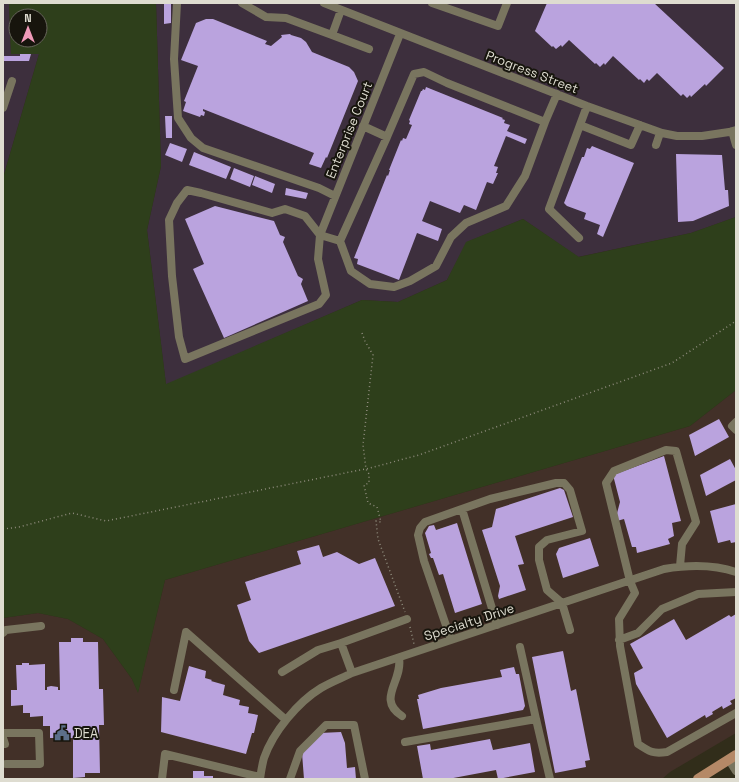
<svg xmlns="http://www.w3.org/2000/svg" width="739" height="782" viewBox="0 0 739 782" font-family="'Space Grotesk',sans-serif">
<rect width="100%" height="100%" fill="#312d1a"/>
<path fill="#423028" d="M736 390V733L670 772 662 779H3V618L38 613 68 619 103 639 132 679 138 692 165 580 690 426Z"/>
<path fill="#3d2f3d" d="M3 3H9L11 53 39 54 3 178Z
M156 3H736V217L691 233 578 257 523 219 467 242 447 280 398 302 362 300 166 385 147 230 161 166Z"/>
<path fill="#2e3f1b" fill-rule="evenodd" d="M9 3H156L161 166 147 230 166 384 362 300 398 302 447 280 466 242 523 219 579 257 691 233 736 217V390L690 426 165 580 138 693 132 679 103 639 68 619 38 613 3 618V178L39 54H11ZM16 16H40V40H16Z"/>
<path fill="#baa3de" d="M164 3H171V23L164 24Z
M547 3H654L724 68 706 86 705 84 691 97 690 95 687 98 683 94 681 96 657 73 649 81 647 79 644 83 640 79 639 80 613 56 605 65 604 63 600 67 596 63 595 64 569 40 562 47 561 45 556 49 553 46 552 47 535 31Z
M206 19H213L267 41 265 44 271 46 282 37 281 35 290 34 291 35 301 38 306 42 312 52 349 67 354 72 358 81 327 158 326 157 321 168 309 164 314 153 203 109V111L205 112 204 116 201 115 200 117 183 111 186 102 184 101 198 66 181 60 196 23Z
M20 54H31L29 61H3V56H20Z
M426 87 503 118 502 119 505 120 504 123 510 125 507 131 527 139 525 144 506 136 494 166 498 167 496 173H498L493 184 487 182 476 210 464 205 460 213 430 201 422 221 442 229 438 241 417 233 399 280 357 264 358 259 354 258 387 175 388 176 390 170H389L401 140 402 141 403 138 406 139 412 125 409 124 410 121 409 120 421 91H422L423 89 425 90Z
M165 116H172V138H166Z
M170 143 187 149 182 162 165 155Z
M592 146 634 163 603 237 597 234 600 225 584 219 586 213 567 206 564 203 582 157H584L587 148 590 149Z
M194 152 231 167 226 179 189 165Z
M676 154 722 155 725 190H728L729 206 693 221 678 222Z
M234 168 254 176 250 187 230 179Z
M255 176 275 184 272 193 252 185Z
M286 188 308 193 306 199 285 195Z
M215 206 274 221 280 235 285 237 283 242 298 276 303 279 301 284 308 301 224 338 193 269 204 264 185 219Z
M719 419 729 437 695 456 689 435Z
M664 456 681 521 672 523 674 536 668 539 670 544 637 553 636 547H632L624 519 617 521 616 517 620 502 613 475Z
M730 459 736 470V480L706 496 700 475Z
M560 488 564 490 573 517 515 536 524 564 518 565 526 590 499 599 498 596 500 586 482 530 492 527 496 509Z
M736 504V542L731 543 730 540 718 543 710 511Z
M457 523 482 604 455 613 443 574 439 575 433 558H431L429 554 431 553 425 533 429 526 434 525 436 530Z
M590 538 599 566 563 578 556 554 559 548Z
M319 545 323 557 337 552 359 564 375 558 395 606 259 653 249 641 237 605 251 600 245 582 301 564 297 551Z
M736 614V698L730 701 732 704 723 709 722 706 712 712 713 714 706 718 705 715 667 738 636 684 634 673 643 668 630 644 674 619 686 640 729 615 731 617Z
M71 638H83V642H98L99 689H103L104 725H99L100 773H85V777L73 778V738H50V726H43V716L30 717V713H23V705L11 706V690H17L16 665H22V663H29V665L45 664V690H47V687L51 686 58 687V690H60L59 642H71Z
M563 651 571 691 576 689 590 760 585 761 586 767 555 773 532 657Z
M189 666 206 671 205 678 212 680 211 681 225 685 223 695 240 700 239 705 249 707 248 713 258 715 254 733H252L246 754 161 732 162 697 180 701Z
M514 667 516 674H519L525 706 523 710 423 729 417 699H419L418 695 441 688 502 677 500 670Z
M341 732 345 743 347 768 355 767 356 779H304L302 753 320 733Z
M490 739 493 750 530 743 535 772 498 779 496 770 448 779H423L417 746 430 744 431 750Z
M193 771H204V776H213V779H193Z"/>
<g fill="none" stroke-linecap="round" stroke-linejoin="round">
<path stroke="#8e8b7c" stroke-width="1.5" stroke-dasharray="1 3" stroke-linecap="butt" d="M362 333 365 341 373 355 363 445 366 469 369 474V483L364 485 368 503 377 507 381 522 376 521 378 539 405 612
M3 529 19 527 72 513 106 521 370 468 419 455 672 363 736 321
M410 627 414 644"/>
<path stroke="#79755f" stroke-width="8" d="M177 3 174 59 178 118 191 138 203 148 319 188 335 196
M242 3 266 17 286 18 332 35 341 10
M324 3 587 106 662 133 677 136H702L729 132 736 130
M432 3 498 26 507 3
M332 35 369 49
M3 108 12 81
M545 122 557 94
M580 125 631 145 640 125
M363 126 387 137 414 74 424 72 447 83 545 122 525 176 506 206 466 223 451 237 436 266 410 281 394 287 370 284 351 271 340 241 320 235 305 216 285 209 272 213 201 193 187 190 177 203 169 220 172 276 179 337 185 359 319 304 326 295 318 259 320 235 400 34
M732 131 736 145
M656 145 660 133
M579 238 549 209 587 106
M340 241 387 137
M736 422 732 426 736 430
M462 509 497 625
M680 566 682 544 696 522 676 451 666 450 614 471 606 483 630 581 635 593 619 619 620 646 638 744C650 752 653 754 667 752L736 713
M3 633 6 630 41 626
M451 640 424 561 418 535 420 528 425 522 490 499 556 483H564L570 490 582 531 547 540 539 547V560L547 590 562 603 570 630
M619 640 638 633 662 609 698 594 736 592
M341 643 407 619
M520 647 536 719
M399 658C403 681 376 699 402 716
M282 672 318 650 341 643 352 673
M174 690 186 632 286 720
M3 733H39L40 764H6
M3 738 5 744H3
M405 742 536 719 550 779
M729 760 736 771
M162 779 165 754 260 777
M260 779C261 772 262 765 264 758 273 732 298 702 321 688 331 682 342 678 352 673L664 569C688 565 712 564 736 572
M290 779 300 751 326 725H354L365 779"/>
<path stroke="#b58967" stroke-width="10" d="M698 779 736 755"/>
</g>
<defs>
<g id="civic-bare" transform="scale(1.2)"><path d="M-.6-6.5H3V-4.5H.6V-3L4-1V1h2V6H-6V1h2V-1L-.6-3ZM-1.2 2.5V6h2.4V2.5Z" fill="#5c6f8a" stroke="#17150d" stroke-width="2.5" paint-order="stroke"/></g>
</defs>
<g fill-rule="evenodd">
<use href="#civic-bare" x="62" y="733"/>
</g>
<g text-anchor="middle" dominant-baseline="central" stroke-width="4" stroke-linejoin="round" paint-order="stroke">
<g font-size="13" fill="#dedcd0" stroke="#17150d">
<text transform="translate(532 72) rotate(21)">Progress Street</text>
<text transform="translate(349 130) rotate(-68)">Enterprise Court</text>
<text transform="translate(469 622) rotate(-18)">Specialty Drive</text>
</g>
<g font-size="13" fill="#dedcd0" stroke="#17150d" text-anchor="start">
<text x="74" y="733">DEA</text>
</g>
</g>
<rect width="739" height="782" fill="none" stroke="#dedcd0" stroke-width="8"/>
<g transform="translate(28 28)"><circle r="19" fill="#17150d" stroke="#67655b"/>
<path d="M0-3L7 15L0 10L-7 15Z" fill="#ef9ab8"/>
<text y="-6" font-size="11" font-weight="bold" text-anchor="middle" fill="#dedcd0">N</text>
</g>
</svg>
